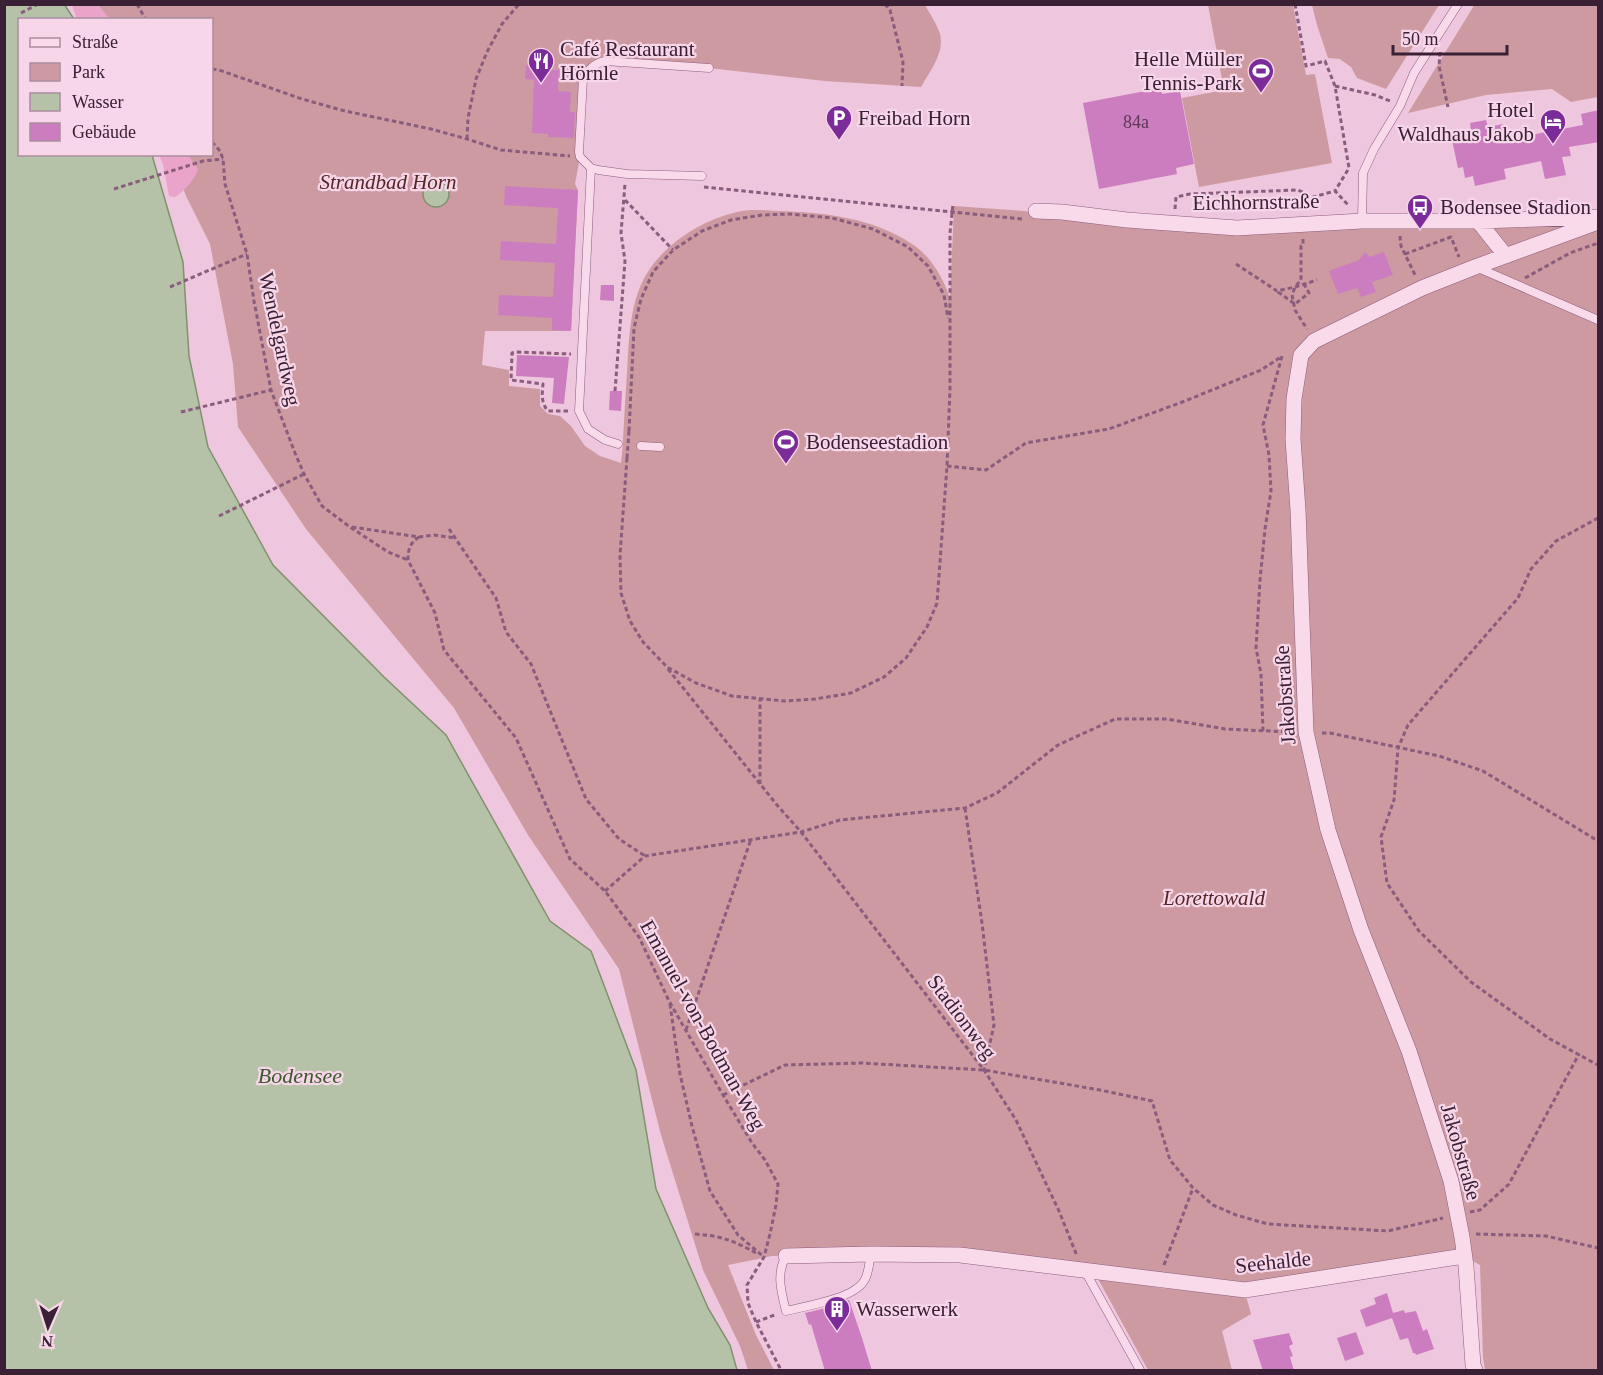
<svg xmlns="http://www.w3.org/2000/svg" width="1603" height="1375" viewBox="0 0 1603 1375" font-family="Georgia,serif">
<rect width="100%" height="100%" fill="#eec6dd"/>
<path fill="#cd9aa1" d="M1475 4 1598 5V97L1571 102 1552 89 1486 95 1408 113Z
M98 5H925C930 14 937 24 940 34 945 52 930 71 921 87L825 81 709 68 605 61 583 79 580 157 575 184 578 190 571 331H485L482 365 509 370V386L540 389V406L548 414 560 416 571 426 585 446 600 456 621 463C623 450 623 435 624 422 625 399 627 377 628 354 630 327 632 299 646 275 665 243 700 221 737 212 749 209 765 210 777 211 823 212 874 218 912 244 931 256 944 279 950 299L954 206 1262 228 1598 220V1370H1485L1483 1357 1480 1265 1464 1256 1245 1290 871 1254 772 1256 728 1265 756 1335 774 1370H748L740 1346 703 1270 661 1135 619 969 528 835 454 708 306 529 238 427 233 364 210 244 186 196 170 155 212 154V20L109 19Z
M1208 5H1293L1306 75 1315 74 1332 163 1199 187 1182 98 1224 90Z
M1312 5V4L1439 5 1386 89 1357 78 1351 67 1340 59 1328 58 1317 25Z
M1097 1277 1160 1288 1246 1296 1251 1314 1222 1331 1232 1370H1148Z"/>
<path fill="#eaa4c9" d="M72 5H98L110 19H77Z
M159 155H188L198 169C195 179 184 192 175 197L169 196 163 164Z"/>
<path fill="#b6c2a8" stroke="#80916e" stroke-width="1.5" d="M64 4 74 19 20 20V154L152 155 183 262 189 356 208 447 273 565 384 677 446 735 550 921 591 951 636 1070 656 1189 708 1308 730 1345 737 1370H5L4 5Z
M423 194a13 13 0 1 1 26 0a13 13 0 1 1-26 0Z"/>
<path fill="#cc7dc0" d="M526 65 548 66V70H559L558 91 571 92 570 112H575L574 138 548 137V134L532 133 534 80 525 79Z
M1161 88 1162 94 1180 91 1194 164 1176 168 1177 174 1099 189 1083 103Z
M1599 110V142L1569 147 1571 156 1562 157 1566 175 1545 179 1541 161 1504 169 1506 179 1475 186 1473 176 1465 178 1463 167 1458 168 1451 135 1471 131 1470 123 1486 120 1488 127 1503 124 1506 137 1514 135 1515 138 1583 125 1581 114Z
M505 186 578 190 571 331 552 330V318L498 315 499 295 553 297 555 263 500 260 501 241 556 244 558 208 504 205Z
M1365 252 1370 257 1384 252 1393 275 1372 282 1376 292 1361 297 1357 288 1338 294 1329 271 1359 260Z
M601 285H614V301L600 300Z
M517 355 569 357 564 404 552 403 554 378 516 376Z
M610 391H622L621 411 609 410Z
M1387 1293 1393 1313 1404 1310 1405 1313 1416 1311 1423 1331 1427 1329 1434 1349 1416 1355 1415 1353H1413L1408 1338 1400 1340 1392 1318 1366 1327 1360 1310 1376 1304 1374 1298Z
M849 1300 862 1338 872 1371H825L811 1324 809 1325 805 1313 830 1307Z
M1356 1332 1364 1354 1345 1361 1337 1338Z
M1289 1333 1293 1344 1289 1346 1293 1356 1290 1357 1294 1371H1263L1253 1340Z"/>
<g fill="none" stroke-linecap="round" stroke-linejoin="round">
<g stroke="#8a5c7d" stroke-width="9">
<path id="service" d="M591 168 579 411 588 429 605 440 618 444
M702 176 627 174 598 170 591 168 580 157 579 152 583 79C589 69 593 64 605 61L709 68
M1362 221 1363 173 1374 149 1400 106 1414 73 1458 4
M1476 267 1598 320
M641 446 660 447
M786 1256C776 1274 781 1291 786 1311 806 1306 853 1299 864 1281 869 1274 869 1262 871 1254
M1085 1271 1140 1370"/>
</g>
<g stroke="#8a5c7d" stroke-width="16">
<path id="minor" d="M1036 211 1062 212 1127 220 1237 228 1362 221H1478L1598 217
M1478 221 1506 256
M786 1256 871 1254 960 1255 1245 1290 1464 1256
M1475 1370 1473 1365 1466 1266 1462 1237 1451 1181 1409 1051 1361 930 1328 830 1306 732 1298 510 1293 439 1294 399 1301 355 1314 341 1422 288 1475 267 1598 222"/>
</g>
<path stroke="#8a5c7d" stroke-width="3" stroke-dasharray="4.5 3" stroke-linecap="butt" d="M137 4 146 20
M885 4 890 10 903 62 902 86
M1295 4 1306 66 1325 61 1335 86 1349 168 1335 191
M21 13 38 4
M1440 52 1439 66 1448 107
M212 69 219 70 302 99 345 111 431 129 467 139 501 150 570 156
M1335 86 1375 95 1390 101
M467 139 468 118 476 79 487 52 502 24 519 4
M212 142 220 151 223 159 225 184 247 254 254 301 271 390 295 453 304 474 322 506 350 527 388 552 408 560
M704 187 1023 219
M114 189 203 161 223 159
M625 200 673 250
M1175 209 1176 197 1190 194 1298 190 1313 197 1335 191 1349 206
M1308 209 1313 197
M1400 236 1401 246 1416 277
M1303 239V245L1301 246V280L1295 287 1292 295 1295 310 1307 329
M1405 254 1451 237 1459 257
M1236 264 1277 291 1295 287 1317 280
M1525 278 1570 253 1598 243
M170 287 247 254
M1278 292 1295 304 1309 293 1304 284
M615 391 625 261 621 233 625 184
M568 411H548C541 403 542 394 543 384L511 380 512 353 516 352 571 354
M181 412 271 390
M629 431 634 328 641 299 653 272 673 250 702 231 731 220 762 215 790 214 832 218 873 229 908 247 928 266 944 295 948 318
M627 458 620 555 621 593 630 621 643 642 667 667 696 683 732 696 785 701 815 699 851 693 884 677 906 658 927 627 937 603 947 466 950 389V233L953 204
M947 466 986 470 1026 443 1109 429 1185 401 1261 370 1281 357
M219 516 304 474
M1598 518 1556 541 1531 569 1518 598 1408 725 1398 748 1394 800 1381 837 1387 883 1419 931 1471 982 1550 1039 1598 1065
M352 527 419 537 434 535 455 538
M449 529 496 598 506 632 531 664 586 799 619 839 645 856
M419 537C410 543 408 549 408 560L435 613 444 650 516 738 570 859 605 891 639 937 669 1001 723 1095 752 1143 765 1160 778 1184 776 1205 770 1234 764 1257 747 1285 748 1303 756 1322 781 1370
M668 669 777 805 801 832 984 1070 1016 1120 1059 1211 1077 1256
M1263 731 1261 674 1256 648 1260 580 1265 529 1271 491 1269 455 1263 425 1282 356
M1322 733H1330L1439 756 1483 771 1598 841
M760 784V699
M965 808 982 923 994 1025 984 1070
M605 891 645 856 801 832 840 820 965 808 997 793 1058 745 1115 719H1167L1225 729 1291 732
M670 1004 680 1074 692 1126 710 1191 738 1235 764 1257
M686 1030 751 839
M723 1095 785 1065 861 1063 984 1070 1100 1090 1152 1101 1170 1160 1193 1188 1213 1205 1236 1215 1268 1224 1388 1231 1443 1218
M1470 1212 1480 1210 1509 1184 1579 1054
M695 1234C723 1236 734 1241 758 1254
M1476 1234 1546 1236 1598 1248
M1164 1265 1193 1188
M756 1322 777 1314"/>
<use href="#service" stroke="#f9daeb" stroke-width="8"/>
<use href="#minor" stroke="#f9daeb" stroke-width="15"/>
<path stroke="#8a5c7d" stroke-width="3" stroke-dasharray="4.5 3" stroke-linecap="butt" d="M627 458 629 431"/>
</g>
<defs>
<g id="restaurant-pin" transform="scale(1.35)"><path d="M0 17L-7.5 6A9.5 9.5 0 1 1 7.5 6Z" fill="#7b2c99" stroke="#f6d6e8"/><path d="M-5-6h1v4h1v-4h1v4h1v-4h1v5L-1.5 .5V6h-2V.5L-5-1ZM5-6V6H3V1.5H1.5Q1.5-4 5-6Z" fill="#fff"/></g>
<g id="stadium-pin" transform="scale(1.35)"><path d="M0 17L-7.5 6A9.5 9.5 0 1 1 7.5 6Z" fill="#7b2c99" stroke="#f6d6e8"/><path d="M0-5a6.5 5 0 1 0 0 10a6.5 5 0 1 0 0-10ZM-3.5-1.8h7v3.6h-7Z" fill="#fff"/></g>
<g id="parking-pin" transform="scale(1.35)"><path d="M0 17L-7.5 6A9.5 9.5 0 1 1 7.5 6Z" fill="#7b2c99" stroke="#f6d6e8"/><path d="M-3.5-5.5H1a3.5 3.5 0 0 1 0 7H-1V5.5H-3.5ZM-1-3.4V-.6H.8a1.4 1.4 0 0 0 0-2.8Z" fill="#fff"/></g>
<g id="hotel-pin" transform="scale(1.35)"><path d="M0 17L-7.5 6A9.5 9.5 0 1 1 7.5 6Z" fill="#7b2c99" stroke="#f6d6e8"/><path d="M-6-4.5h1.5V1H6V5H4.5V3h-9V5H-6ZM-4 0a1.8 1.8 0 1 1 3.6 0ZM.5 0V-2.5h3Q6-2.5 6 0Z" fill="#fff"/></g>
<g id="bus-pin" transform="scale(1.35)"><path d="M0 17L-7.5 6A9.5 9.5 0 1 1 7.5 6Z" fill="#7b2c99" stroke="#f6d6e8"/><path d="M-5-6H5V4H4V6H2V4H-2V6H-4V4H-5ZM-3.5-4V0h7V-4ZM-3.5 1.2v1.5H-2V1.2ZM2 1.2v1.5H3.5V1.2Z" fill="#fff"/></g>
<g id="building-pin" transform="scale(1.35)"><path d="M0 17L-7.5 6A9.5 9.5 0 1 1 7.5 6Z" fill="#7b2c99" stroke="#f6d6e8"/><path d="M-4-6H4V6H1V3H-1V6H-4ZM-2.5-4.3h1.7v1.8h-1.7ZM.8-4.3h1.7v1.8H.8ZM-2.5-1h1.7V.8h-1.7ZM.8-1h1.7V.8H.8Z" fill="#fff"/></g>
</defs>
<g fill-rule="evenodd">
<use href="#restaurant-pin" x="541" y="61"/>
<use href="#stadium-pin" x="1261" y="71"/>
<use href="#parking-pin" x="839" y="118"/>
<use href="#hotel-pin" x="1553" y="122"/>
<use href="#bus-pin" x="1420" y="207"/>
<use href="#stadium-pin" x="786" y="442"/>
<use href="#building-pin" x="837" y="1309"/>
</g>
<g text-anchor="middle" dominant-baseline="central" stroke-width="4.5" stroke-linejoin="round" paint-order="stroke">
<g font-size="18" fill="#5e3757">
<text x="1136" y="122">84a</text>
</g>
<g font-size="21" fill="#3a2034" stroke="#f6d6e8" text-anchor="start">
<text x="560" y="49">Café Restaurant<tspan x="560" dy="24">Hörnle</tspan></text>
<text x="1242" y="59" text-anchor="end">Helle Müller<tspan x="1242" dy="24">Tennis-Park</tspan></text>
<text x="1534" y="110" text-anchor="end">Hotel<tspan x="1534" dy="24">Waldhaus Jakob</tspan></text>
<text x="858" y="118">Freibad Horn</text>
<text x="1440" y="207">Bodensee Stadion</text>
<text x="806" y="442">Bodenseestadion</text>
<text x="856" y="1309">Wasserwerk</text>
</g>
<g font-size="21" font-style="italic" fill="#562627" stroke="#f6d6e8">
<text x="388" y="182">Strandbad Horn</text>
<text x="1214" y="898">Lorettowald</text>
</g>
<g font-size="21" fill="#3a2034" stroke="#f6d6e8">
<text transform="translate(1256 202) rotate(-1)">Eichhornstraße</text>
<text transform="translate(280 339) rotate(78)">Wendelgardweg</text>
<text transform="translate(1285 695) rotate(-94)">Jakobstraße</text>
<text transform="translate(962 1017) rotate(53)">Stadionweg</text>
<text transform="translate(703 1025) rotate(61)">Emanuel-von-Bodman-Weg</text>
<text transform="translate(1461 1152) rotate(74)">Jakobstraße</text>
<text transform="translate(1273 1262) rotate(-6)">Seehalde</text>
</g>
<g font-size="22" font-style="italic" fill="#3d5a2f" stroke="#f6d6e8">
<text x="300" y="1075">Bodensee</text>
</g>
</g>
<rect width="1603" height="1375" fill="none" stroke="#3a2034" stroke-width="12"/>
<rect x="18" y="18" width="195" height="138" fill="#f6d6e8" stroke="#ab8da0" stroke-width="1.5"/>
<rect x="30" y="38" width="30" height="9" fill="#f9daeb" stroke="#ab8da0" stroke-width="1.5"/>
<text x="72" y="48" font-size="18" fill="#3a2034">Straße</text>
<rect x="30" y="63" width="30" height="18" fill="#cd9aa1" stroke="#ab8da0" stroke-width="1.5"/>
<text x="72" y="78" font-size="18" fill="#3a2034">Park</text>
<rect x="30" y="93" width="30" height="18" fill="#b6c2a8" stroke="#ab8da0" stroke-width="1.5"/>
<text x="72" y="108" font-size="18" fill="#3a2034">Wasser</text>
<rect x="30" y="123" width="30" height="18" fill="#cc7dc0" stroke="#ab8da0" stroke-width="1.5"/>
<text x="72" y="138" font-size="18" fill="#3a2034">Gebäude</text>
<g transform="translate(48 1327) rotate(183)" stroke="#f6d6e8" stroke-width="4.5" paint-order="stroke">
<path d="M0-4.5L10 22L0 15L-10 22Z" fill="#3a2034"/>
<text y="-9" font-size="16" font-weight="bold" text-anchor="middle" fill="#3a2034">N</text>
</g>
<path d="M1393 45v9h114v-9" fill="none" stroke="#3a2034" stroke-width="3"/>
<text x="1402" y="45" font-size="18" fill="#3a2034" stroke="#f6d6e8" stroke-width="4.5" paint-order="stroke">50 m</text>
</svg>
